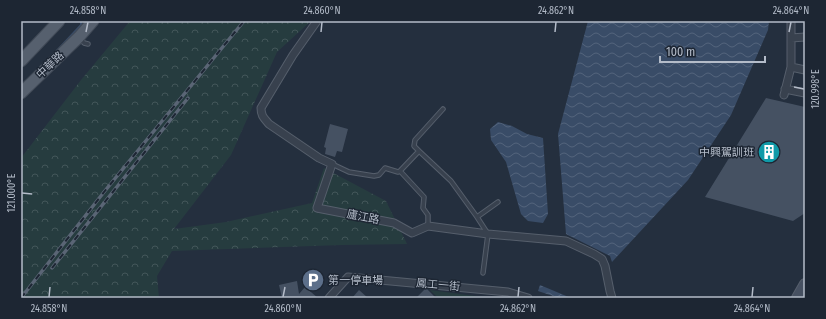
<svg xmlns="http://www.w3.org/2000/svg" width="826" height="319" viewBox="0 0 826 319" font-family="'Fira Sans Condensed','Noto Sans TC',sans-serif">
<defs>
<pattern id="forest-crowns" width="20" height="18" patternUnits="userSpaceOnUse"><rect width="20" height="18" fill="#263c3f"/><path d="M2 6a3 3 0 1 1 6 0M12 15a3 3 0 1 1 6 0" fill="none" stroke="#435659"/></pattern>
<pattern id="water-waves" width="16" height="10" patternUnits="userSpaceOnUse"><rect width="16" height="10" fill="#394c67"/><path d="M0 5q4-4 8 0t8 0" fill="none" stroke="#53647b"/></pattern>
</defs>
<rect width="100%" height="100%" fill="#242f3e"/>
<path fill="url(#forest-crowns)" d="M130 21H311L277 52 231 155 174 229 226 222 312 203 324 168 386 201 407 244 342 245 172 251 157 276 159 298H21V158L81 80Z"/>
<path fill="#263c3f" d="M430 290 490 298H438Z"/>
<path fill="url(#water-waves)" d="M588 21H769L768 30 731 115 688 180 612 262 610 256 566 234 558 134Z
M498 122 512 126 527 134 543 138 548 214 543 223 528 221 521 214 506 162 491 140 490 129Z
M540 285 571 298H559L538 291Z"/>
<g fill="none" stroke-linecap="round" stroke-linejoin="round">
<path stroke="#394c67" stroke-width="2" d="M52 56 81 25V21"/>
</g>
<path fill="#455162" d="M766 98 805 107V213L793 221 705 197Z
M330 124 348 129 342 152 337 151 335 157 325 154 326 148 324 147Z
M297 281 299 294 305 287 318 298H282L279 285Z
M425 289H427L436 298H416Z
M359 290 368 298H352Z"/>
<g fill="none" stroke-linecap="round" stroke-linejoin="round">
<g stroke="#565f6c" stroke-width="5.5">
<path id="lane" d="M80 38 84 43 88 44
M419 151 414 146 415 140 443 109
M332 164 349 172 374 176 379 175 385 168 398 172 400 171 424 197 423 208 428 215V226
M400 171 419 151 451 181 477 217 488 234 483 273
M477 217 498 202"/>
</g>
<g stroke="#565f6c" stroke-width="9">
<path id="street" d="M317 21 293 55 261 108C261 116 264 118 269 124L319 158 332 164 317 208 394 223 412 233 428 226 488 234 555 240 566 241 594 254 602 259 605 266 610 291 612 298
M791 38 805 37
M791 67 805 70
M785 89 805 93
M784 95 791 67V21
M329 298 348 277 508 292 528 298"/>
</g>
<g stroke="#565f6c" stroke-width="12">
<path id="secondary" d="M797 298 805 284"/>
</g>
<g stroke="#414a57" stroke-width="13">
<path id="primary" d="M21 61 59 21
M21 93 79 37 93 21"/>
</g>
<use href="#lane" stroke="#38414e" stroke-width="3.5"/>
<use href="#street" stroke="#38414e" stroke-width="7"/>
<use href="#secondary" stroke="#465061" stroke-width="10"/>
<use href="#primary" stroke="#56606e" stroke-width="11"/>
<g stroke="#5a6575" stroke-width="3.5">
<path id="rail" d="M52 268 188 98
M21 298 104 192 244 21"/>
</g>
<use href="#rail" stroke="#1d2633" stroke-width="2" stroke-dasharray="6" stroke-linecap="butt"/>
</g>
<path fill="none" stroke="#b4bcc9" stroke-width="1.5" d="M86 32 88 22M321 32 322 22M555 32 556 22M789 32 791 22M794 87 804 89M22 193 32 194M49 297 50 287M283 297 285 287M518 297 519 287M752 297 753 287"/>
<defs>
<g id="building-disc" transform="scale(1.15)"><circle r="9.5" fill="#0f9aa8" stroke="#1d2633"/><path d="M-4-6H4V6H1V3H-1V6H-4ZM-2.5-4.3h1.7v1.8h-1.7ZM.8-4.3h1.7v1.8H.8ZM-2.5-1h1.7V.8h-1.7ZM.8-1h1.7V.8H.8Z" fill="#fff"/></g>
<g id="parking-disc" transform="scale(1.15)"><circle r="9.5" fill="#5c6f8a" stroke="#1d2633"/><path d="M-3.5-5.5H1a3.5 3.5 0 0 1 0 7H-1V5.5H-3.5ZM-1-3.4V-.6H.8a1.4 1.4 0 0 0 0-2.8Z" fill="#fff"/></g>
</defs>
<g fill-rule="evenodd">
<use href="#building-disc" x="769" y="152"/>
<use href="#parking-disc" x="313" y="280"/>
</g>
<g text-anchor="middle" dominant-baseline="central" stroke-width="3" stroke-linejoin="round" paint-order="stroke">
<g font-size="11" fill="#b4bcc9" stroke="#1d2633">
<text transform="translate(50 65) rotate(-44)">中華路</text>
<text transform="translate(363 217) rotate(11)">廬江路</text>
<text transform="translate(438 285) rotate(5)">鳳工一街</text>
</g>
<g font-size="11" fill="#b4bcc9" stroke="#1d2633" text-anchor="end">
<text x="754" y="152">中興駕訓班</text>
<text x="328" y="280" text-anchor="start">第一停車場</text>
</g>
</g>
<rect width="826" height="319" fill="none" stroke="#1d2633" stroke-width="44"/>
<path d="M660 56v6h105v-6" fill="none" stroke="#b4bcc9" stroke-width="2"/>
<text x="666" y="56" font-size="12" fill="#b4bcc9" stroke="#1d2633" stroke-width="3" paint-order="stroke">100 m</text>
<rect x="22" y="22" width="782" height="275" fill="none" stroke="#b4bcc9" stroke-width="1.5"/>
<g font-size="10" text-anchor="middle" fill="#b4bcc9">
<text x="88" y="14">24.858°N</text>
<text x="322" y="14">24.860°N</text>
<text x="556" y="14">24.862°N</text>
<text x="791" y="14">24.864°N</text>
<text transform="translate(815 89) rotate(-90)" y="4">120.998°E</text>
<text transform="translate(11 193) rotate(-90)" y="4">121.000°E</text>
<text x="49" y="312">24.858°N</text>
<text x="283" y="312">24.860°N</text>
<text x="518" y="312">24.862°N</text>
<text x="752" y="312">24.864°N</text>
</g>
</svg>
